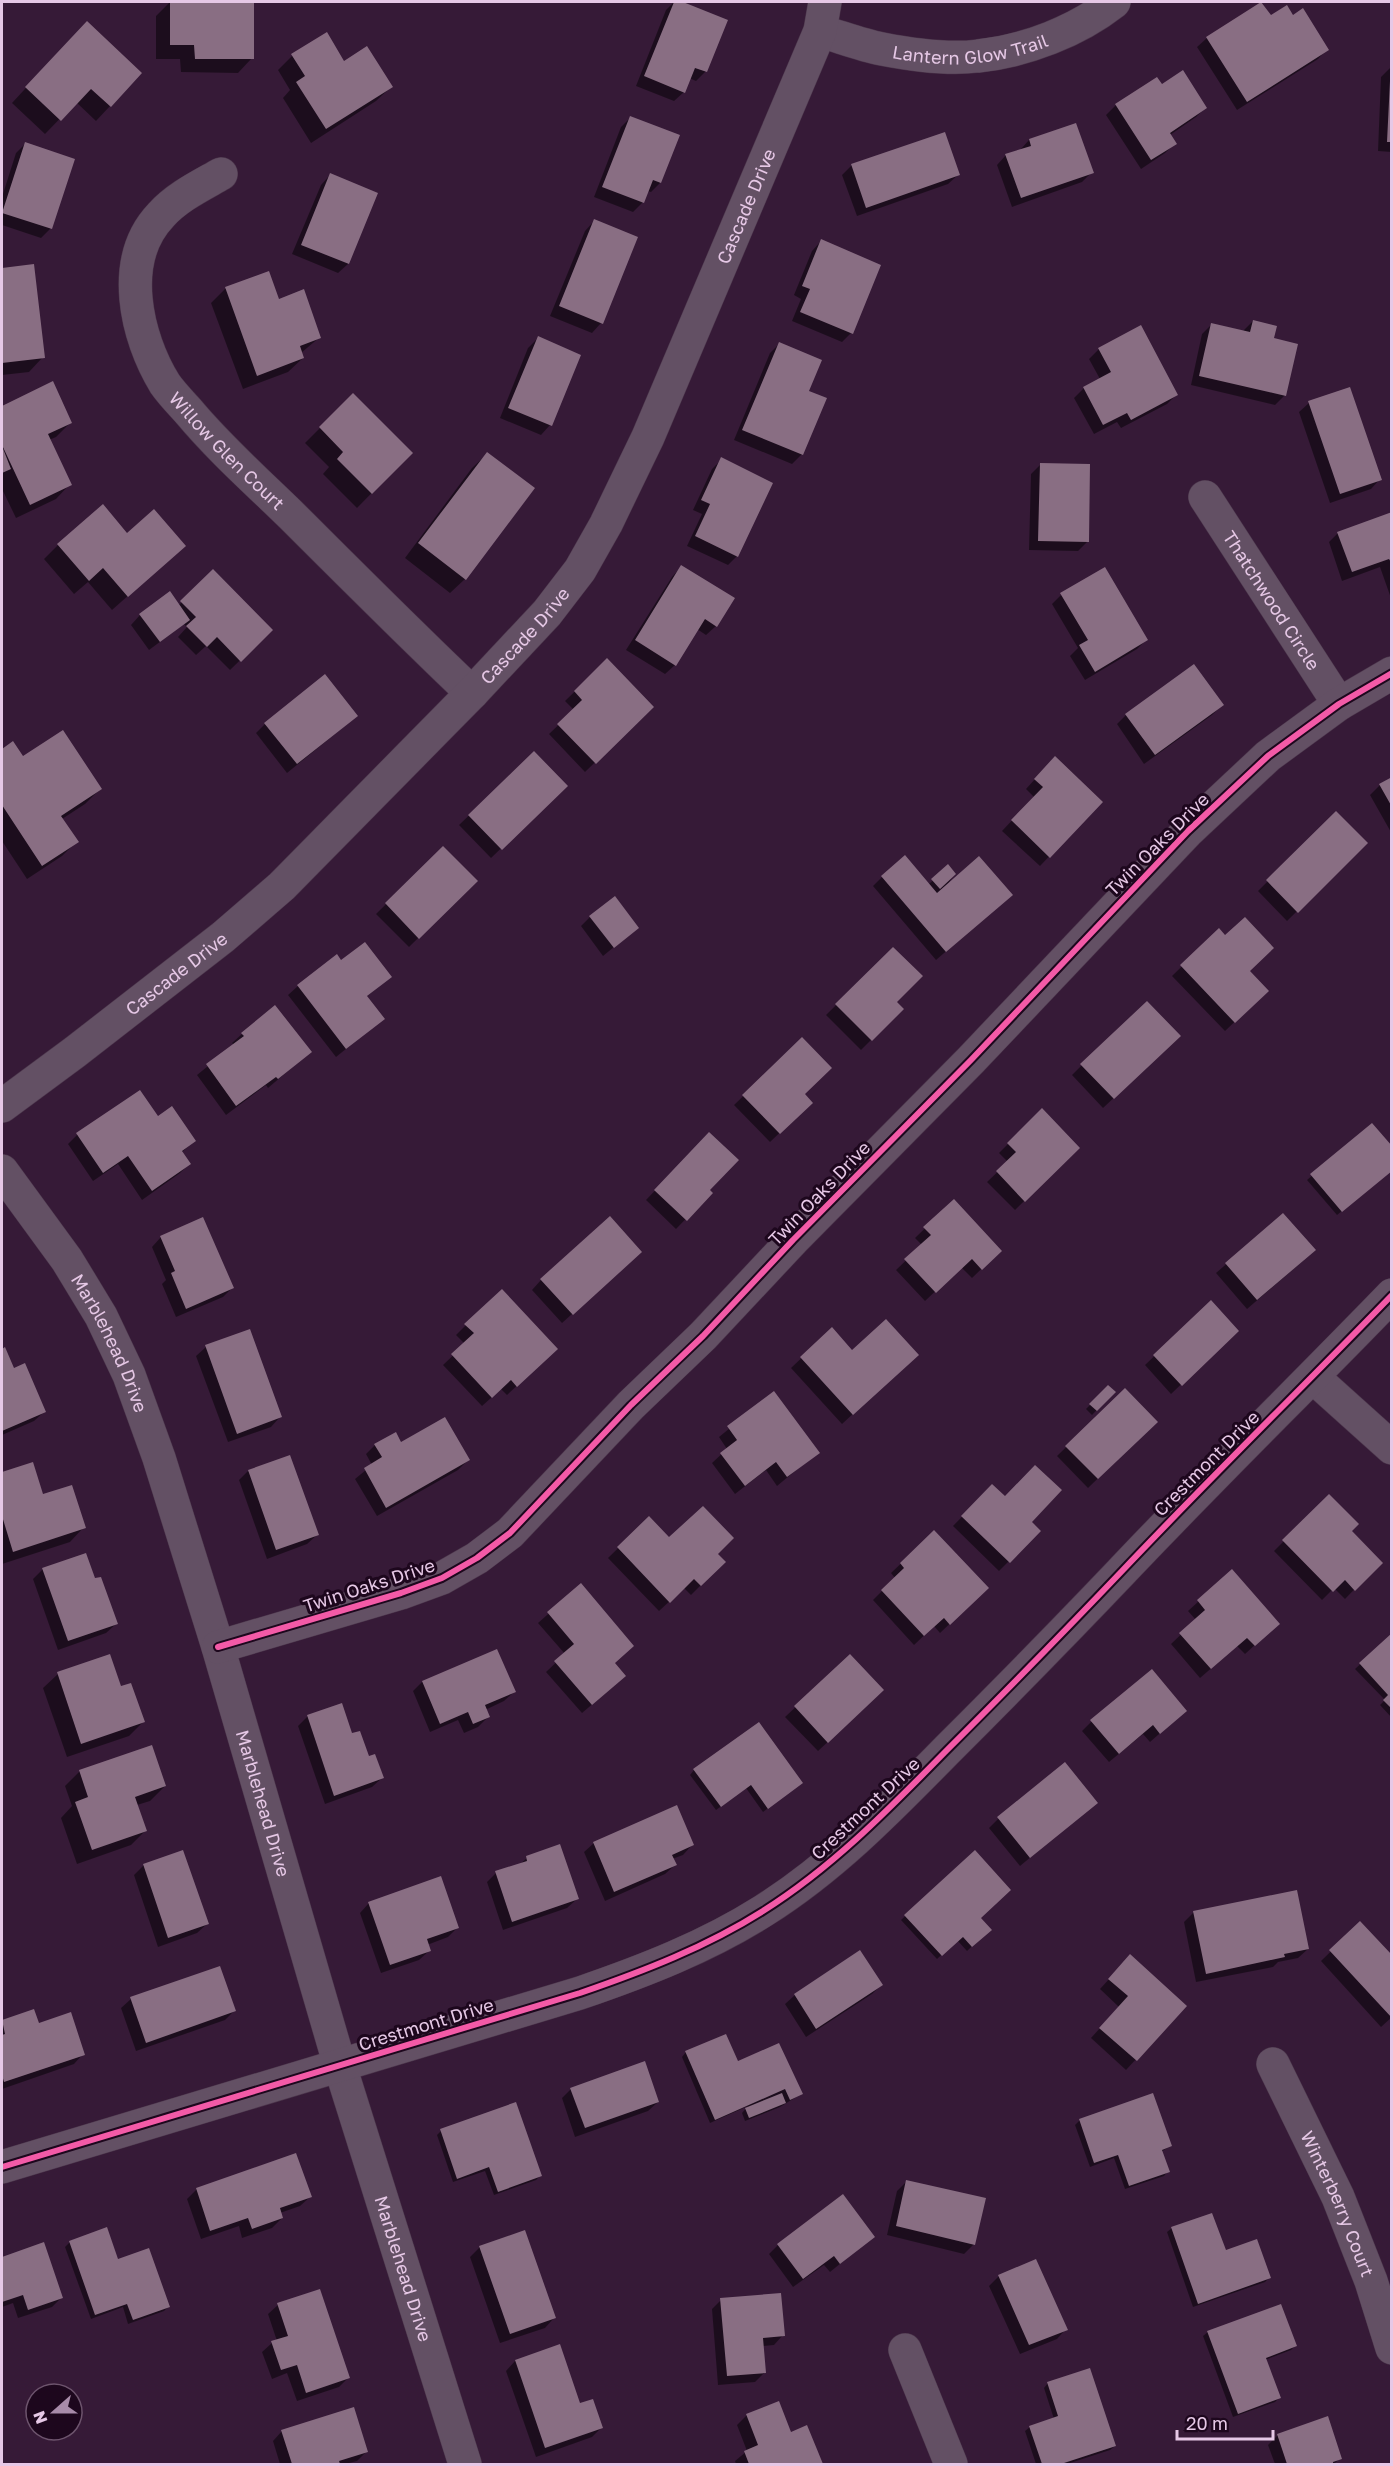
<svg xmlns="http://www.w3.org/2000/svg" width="1393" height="2466" viewBox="0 0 1393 2466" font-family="'Golos Text',sans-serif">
<rect width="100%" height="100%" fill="#361a37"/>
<path fill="#0007" d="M170 2H252V58L238 73 181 72 180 59H156V16Z
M674 2H679L726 21 705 72 696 81 689 78 684 92 674 101 636 86 666 10Z
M1270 17H1292L1327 49 1318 59 1237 110 1197 47 1207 38Z
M326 34 344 63 391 87 376 101 311 143 283 98 290 90 278 70 292 56Z
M72 38 110 106 96 121 76 102 45 134 12 103Z
M1391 67 1392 152 1378 151 1381 77Z
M1116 105 1205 108 1196 117 1170 135 1175 143 1165 153 1141 169 1106 115Z
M630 118 660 183 651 192 647 191 642 203 633 212 594 197 621 127Z
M1075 125 1092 172 1082 182 1012 207 997 165 1006 155 1020 150 1029 140Z
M25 144 73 160 50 229 41 238 2 225V197L16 153Z
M852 165 958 175 948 184 857 216 842 175Z
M330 175 376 194 348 264 338 273 292 254 321 185Z
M594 221 601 323 592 333 550 316 585 231Z
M821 241 851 333 842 342 792 321 801 299 794 295 812 251Z
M32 266 43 357 29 372 2 375V270Z
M268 273 278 301 320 337 301 353 303 358 288 372 243 389 211 303 225 289Z
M1253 321 1272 339 1285 395 1275 405 1191 385 1202 334 1212 324 1243 331Z
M538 338 579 355 550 425 541 435 500 418 528 348Z
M779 344 807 392 802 454 792 464 734 440 770 353Z
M1099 349 1176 395 1167 404 1121 428 1117 422 1094 434 1074 398 1084 388 1100 379 1089 359Z
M52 383 71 422 56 437 49 440 70 484 56 499 16 518 2 489V408Z
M353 395 411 453 357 508 323 474 329 467 305 443Z
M1309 403 1380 479 1371 489 1330 503 1299 412Z
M487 454 465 579 450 593 405 558 472 468Z
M722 459 737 556 728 565 687 546 702 514 693 510 712 469Z
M1040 465 1087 542 1078 551 1029 550 1031 474Z
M1392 514V601L1380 567 1342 581 1329 542 1338 533Z
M127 535 184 546 112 610 88 582 74 594 44 559 58 545Z
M681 567 716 626 706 635 697 629 675 665 665 674 626 650 672 577Z
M213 571 271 630 230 670 206 646 196 655 178 637 187 627 184 624 149 650 131 625 140 615 178 606Z
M1061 595 1146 640 1137 649 1085 680 1070 656 1078 648 1052 604Z
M607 660 652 707 585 772 549 734 574 710 565 701Z
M1222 705 1212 715 1144 764 1117 724 1126 715Z
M265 724 346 725 287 773 256 733Z
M13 743 23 759 100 789 85 804 62 819 77 841 62 856 27 879 2 841V751Z
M534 753 566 786 491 858 459 825Z
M1045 768 1101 802 1040 866 1002 831 1034 797 1026 789Z
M1392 779V834L1370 795 1380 785Z
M1336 813 1366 843 1287 921 1258 891Z
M443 848 476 881 409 947 376 914Z
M948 867 954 874 947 886 1001 904 936 960 873 886 882 877 929 884Z
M590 917 637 928 603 956 581 926Z
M1219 930 1249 971 1267 991 1225 1031 1172 976Z
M893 949 895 1002 902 1009 861 1050 826 1015Z
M390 977 366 997 383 1019 336 1057 288 995 298 986Z
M242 1034 310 1052 268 1088 266 1085 226 1115 197 1075 234 1045 232 1043Z
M802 1039 803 1094 811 1103 770 1142 734 1105Z
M1169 1046 1103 1108 1072 1075 1082 1065Z
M1042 1110 1078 1148 1015 1210 987 1182 1008 1162 999 1153Z
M158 1118 194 1141 181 1153 189 1164 180 1173 142 1200 118 1164 93 1181 68 1144 77 1135Z
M1371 1125 1392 1170 1337 1215 1307 1180Z
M709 1134 708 1190 711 1193 676 1229 646 1200Z
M953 1201 1000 1251 972 1278 961 1267 925 1301 896 1270 922 1245 915 1238Z
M1283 1215 1304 1260 1247 1309 1216 1273Z
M161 1237 232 1288 223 1297 176 1317 162 1284 166 1280 152 1247Z
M630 1262 562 1323 532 1290 541 1280Z
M1211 1302 1237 1331 1171 1394 1145 1365Z
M466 1325 546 1359 507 1395 501 1389 482 1406 443 1365 465 1344 456 1335Z
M832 1329 852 1352 907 1364 842 1424 791 1368Z
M206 1347 280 1417 271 1427 228 1442 196 1356Z
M4 1349 14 1370 44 1412 34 1421 2 1435V1350Z
M1108 1387 1114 1392 1092 1415 1086 1409Z
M1125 1390 1156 1422 1088 1488 1057 1456Z
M773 1393 818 1452 777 1486 766 1470 735 1494 712 1463 727 1449 719 1437Z
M401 1444 468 1460 458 1470 377 1516 355 1479 372 1465 366 1454 375 1445Z
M32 1464 42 1496 84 1527 70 1542 2 1564V1474Z
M248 1471 317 1535 307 1544 267 1559 239 1480Z
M992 1486 1039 1531 999 1571 953 1526Z
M1329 1496 1350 1531 1380 1563 1345 1599 1334 1588 1322 1600 1274 1551Z
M649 1518 669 1540 716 1554 724 1562 691 1595 684 1588 659 1611 608 1558Z
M934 1532 978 1597 940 1633 934 1626 914 1645 873 1600 895 1578 891 1573Z
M43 1569 94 1580 116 1624 106 1633 58 1650 33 1579Z
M1232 1571 1268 1633 1245 1654 1237 1646 1200 1678 1171 1644 1196 1620 1188 1611Z
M581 1585 614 1663 615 1685 582 1713 546 1672 565 1654 538 1623Z
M1392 1635V1718L1380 1705 1385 1700 1355 1669Z
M850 1656 873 1700 818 1751 785 1717Z
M58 1674 120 1688 143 1722 129 1736 67 1757 43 1688Z
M422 1682 514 1692 504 1701 485 1710 488 1717 478 1727 464 1733 458 1720 430 1732 413 1691Z
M308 1716 351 1735 382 1778 372 1787 325 1804 298 1726Z
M1175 1720 1150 1742 1143 1734 1109 1762 1082 1731 1091 1722Z
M694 1770 801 1783 763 1812 746 1788 716 1810 690 1775Z
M80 1771 165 1786 150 1801 137 1805 145 1831 131 1845 77 1864 61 1818 72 1806 65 1786Z
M1096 1803 1020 1866 989 1828 998 1819Z
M594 1843 692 1845 683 1855 672 1859 675 1865 665 1874 605 1901 584 1852Z
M974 1852 979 1918 985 1934 967 1951 957 1940 937 1959 901 1920Z
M527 1858 577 1899 567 1908 503 1930 487 1882 496 1873 519 1865Z
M144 1865 207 1924 197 1933 158 1947 134 1875Z
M1296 1891 1308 1949 1298 1958 1278 1962 1273 1967 1196 1982 1184 1922 1193 1913Z
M369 1903 457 1928 448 1937 427 1945 429 1951 419 1960 381 1973 360 1913Z
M1360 1923 1392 2017 1381 2027 1321 1961Z
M1121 1966 1185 2006 1126 2070 1091 2038 1119 2007 1100 1989Z
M882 1984 872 1994 806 2037 785 2004 795 1995Z
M131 1999 234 2011 225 2020 136 2051 121 2008Z
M33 2011 38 2025 83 2054 74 2064 2 2089V2021Z
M686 2052 737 2063 801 2094 780 2107 745 2121 742 2113 748 2106 710 2123 682 2057Z
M571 2089 658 2102 648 2111 575 2137 562 2098Z
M1080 2120 1170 2146 1161 2152 1168 2171 1164 2176 1125 2189 1114 2158 1090 2167 1075 2125Z
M441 2131 540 2176 536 2180 494 2195 485 2171 453 2182 437 2135Z
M907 2181 974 2244 964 2254 887 2235 897 2191Z
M197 2189 310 2197 300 2206 280 2213 282 2218 272 2228 242 2238 239 2226 201 2239 187 2199Z
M1172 2228 1269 2278 1265 2282 1193 2307 1167 2232Z
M873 2237 830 2272 824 2265 793 2287 769 2254 778 2245Z
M70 2242 117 2261 168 2307 164 2311 128 2324 123 2307 91 2319 65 2247Z
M43 2244 62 2297 52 2307 18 2318 13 2303 2 2307V2258Z
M480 2247 554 2318 545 2328 500 2343 470 2257Z
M999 2276 1066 2329 1057 2339 1020 2354 989 2286Z
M721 2300 783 2335 774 2345 763 2346 765 2372 755 2382 718 2385 712 2309Z
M278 2305 349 2377 339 2387 297 2401 287 2373 272 2379 262 2352 272 2343 277 2341 268 2314Z
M1208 2332 1295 2346 1291 2350 1265 2360 1279 2398 1275 2402 1233 2417 1203 2336Z
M559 2346 579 2405 601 2428 592 2437 536 2457 506 2371 515 2361Z
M1048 2383 1115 2446 1110 2450 1067 2464H1036L1025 2431 1030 2427 1054 2419 1044 2388Z
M778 2403 790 2434 806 2427 821 2464H736L735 2461 747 2451 737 2425 747 2415Z
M1327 2418 1340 2458 1334 2464H1275L1268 2445 1277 2436Z
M282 2431 367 2451 357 2461 345 2464H280L273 2441Z"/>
<path fill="#896e83" d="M170 2H254V59H195L194 45H170Z
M674 2H683L728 20 707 72 695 68 685 93 644 76Z
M1261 2 1271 15 1287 5 1293 15 1303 8 1329 50 1247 102 1206 37Z
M87 21 142 73 111 107 91 89 61 121 25 87Z
M327 32 344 61 367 46 393 87 326 129 296 82 305 76 291 54Z
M1183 70 1207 108 1170 133 1177 144 1151 160 1115 104 1157 77 1162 84Z
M1390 81H1392V142H1387Z
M630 116 680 135 661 183 653 180 644 203 602 187Z
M1076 123 1094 173 1021 198 1005 154 1031 146 1029 139Z
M945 132 960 175 866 208 851 164Z
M25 142 75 159 52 229 2 213Z
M330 173 378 193 349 264 301 245Z
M594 219 638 237 603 324 559 306Z
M821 239 881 265 853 334 800 312 810 289 802 286Z
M34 264 45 358 2 363V268Z
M269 271 279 299 304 289 321 338 300 346 304 358 257 376 225 287Z
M1253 320 1277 326 1274 338 1298 344 1286 396 1199 376 1211 323 1250 332Z
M1141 325 1178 395 1131 420 1127 413 1103 425 1083 387 1111 372 1098 348Z
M538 336 581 355 552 426 508 408Z
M779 342 822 360 809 391 827 398 803 455 742 430Z
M53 381 72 423 48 434 72 485 30 505 2 445V406Z
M1350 387 1382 480 1340 494 1308 401Z
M353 393 413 453 372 494 337 459 343 452 319 427Z
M2 446 11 469 2 473Z
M487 452 535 488 466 580 418 543Z
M721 457 773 483 738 557 695 536 710 504 701 500Z
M1040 463 1090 464 1089 542 1038 541Z
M103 504 127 533 154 509 186 546 128 597 103 568 89 581 57 544Z
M1392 512V564L1389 559 1352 572 1337 532Z
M681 565 735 598 717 627 705 619 676 666 635 640Z
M1105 567 1148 640 1095 672 1079 645 1088 640 1060 593Z
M213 569 273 630 241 662 217 637 207 647 186 626 196 617 180 601Z
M170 591 190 620 160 642 139 614Z
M607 658 654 707 596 764 557 724 582 700 574 691Z
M1194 664 1224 705 1155 755 1125 714Z
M325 674 358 716 297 764 264 723Z
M63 730 102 789 61 816 79 842 42 866 2 805V749L13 741 23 756Z
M534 751 568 786 502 850 468 815Z
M1055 756 1103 802 1050 858 1011 820 1043 787 1034 779Z
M1392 777V807L1379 784Z
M1336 811 1368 843 1298 913 1266 880Z
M443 846 478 881 419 939 385 903Z
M905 855 937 893 979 856 1013 895 946 952 881 876Z
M948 864 956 874 940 889 931 879Z
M615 896 639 928 614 948 589 916Z
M1245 917 1274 948 1250 971 1269 991 1235 1023 1180 965 1219 928 1225 935Z
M365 942 392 977 367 996 385 1019 346 1049 297 985 337 954 341 960Z
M893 947 923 976 897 1002 904 1009 872 1041 835 1004Z
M1147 1001 1181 1036 1114 1099 1080 1064Z
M275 1005 312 1052 278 1079 276 1077 236 1106 206 1064 244 1036 241 1033Z
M802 1037 832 1068 805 1094 813 1103 780 1134 742 1095Z
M140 1090 158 1116 172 1106 196 1141 182 1151 191 1164 152 1191 128 1156 103 1173 76 1133Z
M1042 1108 1080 1148 1025 1202 996 1171 1016 1152 1007 1143Z
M1372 1123 1392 1146V1171L1342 1212 1310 1174Z
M709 1132 739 1160 710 1190 713 1193 687 1221 654 1190Z
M954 1199 1002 1251 982 1270 972 1259 936 1293 904 1259 931 1235 923 1227Z
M1283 1213 1316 1250 1257 1300 1225 1263Z
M610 1216 642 1252 573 1315 540 1279Z
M203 1217 234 1288 186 1309 171 1273 175 1271 160 1236Z
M502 1289 558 1349 517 1387 511 1380 492 1398 451 1354 474 1333 464 1324Z
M1211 1300 1239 1331 1182 1386 1153 1355Z
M886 1319 919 1355 853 1415 800 1357 832 1327 852 1350Z
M250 1329 282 1417 237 1434 205 1345Z
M5 1347 14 1368 25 1363 46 1412 2 1431V1349Z
M1108 1385 1116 1392 1097 1411 1089 1404Z
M1125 1388 1158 1422 1098 1479 1065 1446Z
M774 1391 820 1453 787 1477 776 1462 745 1486 720 1453 737 1440 727 1426Z
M445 1417 470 1460 386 1508 364 1468 382 1457 374 1444 396 1432 401 1442Z
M290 1455 319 1535 276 1550 248 1470Z
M33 1462 43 1494 72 1485 86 1528 13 1552 2 1516V1472Z
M1035 1465 1062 1490 1032 1522 1041 1531 1010 1563 961 1516 992 1484 1005 1496Z
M1329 1494 1359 1524 1352 1531 1383 1563 1355 1591 1345 1580 1333 1592 1282 1540Z
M703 1506 734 1538 718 1554 726 1562 701 1586 694 1579 670 1603 617 1547 649 1516 669 1537Z
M934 1530 989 1588 950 1625 944 1618 924 1636 881 1590 904 1568 900 1563Z
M86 1553 95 1578 101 1577 118 1624 68 1641 42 1568Z
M1232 1569 1280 1624 1255 1646 1247 1638 1211 1669 1179 1633 1205 1610 1197 1600Z
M581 1583 634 1646 615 1663 626 1676 592 1705 554 1661 574 1644 547 1612Z
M1392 1633V1709L1383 1700 1388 1695 1359 1663Z
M497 1649 516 1692 485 1705 490 1717 473 1724 468 1712 440 1724 422 1681Z
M110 1654 121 1686 131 1683 145 1722 81 1744 57 1672Z
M850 1654 884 1690 828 1743 794 1706Z
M1152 1669 1187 1711 1160 1734 1153 1725 1119 1754 1090 1720Z
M342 1703 352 1733 360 1731 369 1756 375 1754 384 1778 334 1796 307 1715Z
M759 1722 803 1783 768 1809 751 1785 721 1807 693 1769Z
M152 1745 166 1786 135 1797 147 1831 92 1850 75 1802 88 1797 79 1770Z
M1065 1762 1098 1803 1030 1858 997 1817Z
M677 1805 694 1845 672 1855 677 1865 614 1892 593 1842Z
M560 1844 579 1899 512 1922 495 1871 527 1861 526 1856Z
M183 1850 209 1924 168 1938 143 1864Z
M975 1850 1011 1890 981 1918 992 1930 972 1947 963 1937 942 1956 904 1915Z
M441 1876 459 1928 427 1939 431 1951 390 1965 368 1902Z
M1297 1890 1309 1949 1284 1954 1285 1957 1206 1974 1193 1911Z
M1360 1921 1392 1955V2018L1329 1950Z
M860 1950 883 1985 816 2029 794 1994Z
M1130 1954 1187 2006 1137 2061 1099 2028 1128 1996 1108 1979Z
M220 1966 236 2011 146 2043 130 1997Z
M34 2009 39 2023 71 2012 85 2055 4 2082 2 2075V2035L5 2034 2 2020Z
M726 2034 738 2061 779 2043 803 2094 790 2100 785 2089 715 2120 685 2051Z
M645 2061 659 2102 585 2128 570 2088Z
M782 2093 786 2103 749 2118 745 2108Z
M1153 2093 1172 2146 1162 2150 1170 2172 1129 2186 1118 2155 1094 2163 1079 2119Z
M516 2102 542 2176 498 2192 489 2167 457 2179 440 2129Z
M296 2153 312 2197 280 2208 283 2218 252 2229 248 2218 210 2231 196 2188Z
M906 2180 986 2198 975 2245 896 2226Z
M843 2194 875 2237 840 2264 834 2256 803 2279 777 2244Z
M1212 2213 1226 2250 1257 2239 1271 2278 1198 2304 1171 2227Z
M107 2227 118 2259 149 2248 170 2307 133 2320 127 2304 95 2315 69 2241Z
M525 2230 556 2318 510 2334 479 2246Z
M44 2242 63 2298 28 2310 23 2295 2 2302V2257Z
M1036 2259 1068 2330 1029 2345 998 2275Z
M320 2289 350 2378 306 2393 297 2365 281 2370 271 2341 288 2336 277 2303Z
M781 2293 785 2336 763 2338 766 2373 727 2376 720 2298Z
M1281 2304 1297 2346 1266 2358 1281 2398 1238 2414 1207 2331Z
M560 2344 580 2403 593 2399 603 2428 545 2448 515 2360Z
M1090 2368 1116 2446 1061 2464H1042L1029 2426 1058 2416 1047 2382Z
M779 2401 791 2432 807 2425 823 2464H749L744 2451 758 2445 746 2414Z
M354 2407 368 2452 339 2461 340 2464H292L281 2430Z
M1328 2416 1342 2459 1333 2462V2464H1287L1277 2434Z"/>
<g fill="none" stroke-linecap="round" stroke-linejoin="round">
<g stroke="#4c364c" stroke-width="34">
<g id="minor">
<path id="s1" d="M820 31C841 37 861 45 882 49 913 55 948 60 978 56 1026 51 1077 31 1114 2"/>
<path id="s2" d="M221 174C200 186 177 197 161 215 118 260 136 337 165 384 172 394 181 403 189 412 220 449 256 481 291 515 351 575 411 635 472 693"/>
<path id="s3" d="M1205 497 1339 704"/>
<path id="s4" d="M2 1106 75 1052 223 937 282 886 472 693 547 613 580 570 606 524 648 437 820 31 825 2"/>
<path id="s5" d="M2 1171 67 1260 101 1316 129 1375 159 1458 218 1647 340 2066 465 2464"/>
<path d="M1313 1377 1392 1448"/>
<path d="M218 1647 401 1593 442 1578 477 1558 510 1533 631 1405 703 1336 793 1240 971 1060 1188 831 1268 756 1339 704 1392 673"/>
<path id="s6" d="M1273 2064 1338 2197 1371 2281 1392 2348"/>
<path d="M2 2167 580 1993C644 1971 706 1947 763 1911 833 1867 889 1809 947 1750 1006 1691 1064 1632 1122 1571 1210 1478 1302 1388 1392 1295"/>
<path d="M905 2350 951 2464"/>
</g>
</g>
<use href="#minor" stroke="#635064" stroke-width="33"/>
<g stroke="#1d071d" stroke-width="10">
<path id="cycleway" d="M218 1647 401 1593 442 1578 477 1558 510 1533 631 1405 703 1336 793 1240 971 1060 1188 831 1268 756 1339 704 1392 673
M2 2167 580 1993C644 1971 706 1947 763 1911 833 1867 889 1809 947 1750 1006 1691 1064 1632 1122 1571 1210 1478 1302 1388 1392 1295"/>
</g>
<use href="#cycleway" stroke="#f35aa7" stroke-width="6"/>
</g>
<g text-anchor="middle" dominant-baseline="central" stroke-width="6" stroke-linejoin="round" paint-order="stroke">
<g font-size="18" fill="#e6c8e6" stroke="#1d071d">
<text stroke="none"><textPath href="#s1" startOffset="154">Lantern Glow Trail</textPath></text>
<text stroke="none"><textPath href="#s4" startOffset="1191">Cascade Drive</textPath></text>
<text stroke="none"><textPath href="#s2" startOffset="345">Willow Glen Court</textPath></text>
<text stroke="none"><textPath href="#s3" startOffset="123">Thatchwood Circle</textPath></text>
<text stroke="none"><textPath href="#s4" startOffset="705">Cascade Drive</textPath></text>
<text transform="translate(1157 844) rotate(-45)">Twin Oaks Drive</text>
<text stroke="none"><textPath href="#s4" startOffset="219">Cascade Drive</textPath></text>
<text transform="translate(819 1193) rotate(-46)">Twin Oaks Drive</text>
<text stroke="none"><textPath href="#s5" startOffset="204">Marblehead Drive</textPath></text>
<text transform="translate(1206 1463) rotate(-45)">Crestmont Drive</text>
<text transform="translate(369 1585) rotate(-18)">Twin Oaks Drive</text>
<text stroke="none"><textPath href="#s5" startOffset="690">Marblehead Drive</textPath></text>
<text transform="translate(865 1808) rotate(-43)">Crestmont Drive</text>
<text transform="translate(426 2024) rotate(-17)">Crestmont Drive</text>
<text stroke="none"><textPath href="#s6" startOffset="154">Winterberry Court</textPath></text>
<text stroke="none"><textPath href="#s5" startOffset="1176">Marblehead Drive</textPath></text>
</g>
</g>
<rect width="1393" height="2466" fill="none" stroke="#e6c8e6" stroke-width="6"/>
<g transform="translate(54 2412) rotate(249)"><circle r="28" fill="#1d071d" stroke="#6d546d" stroke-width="1.5"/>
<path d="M0-4.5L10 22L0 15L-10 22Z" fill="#a88ba9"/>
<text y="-9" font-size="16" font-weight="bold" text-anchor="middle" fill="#e6c8e6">N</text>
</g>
<path d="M1177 2430v9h96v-9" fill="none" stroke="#e6c8e6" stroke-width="3"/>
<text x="1186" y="2430" font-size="18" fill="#e6c8e6" stroke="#1d071d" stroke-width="4.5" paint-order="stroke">20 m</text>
</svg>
